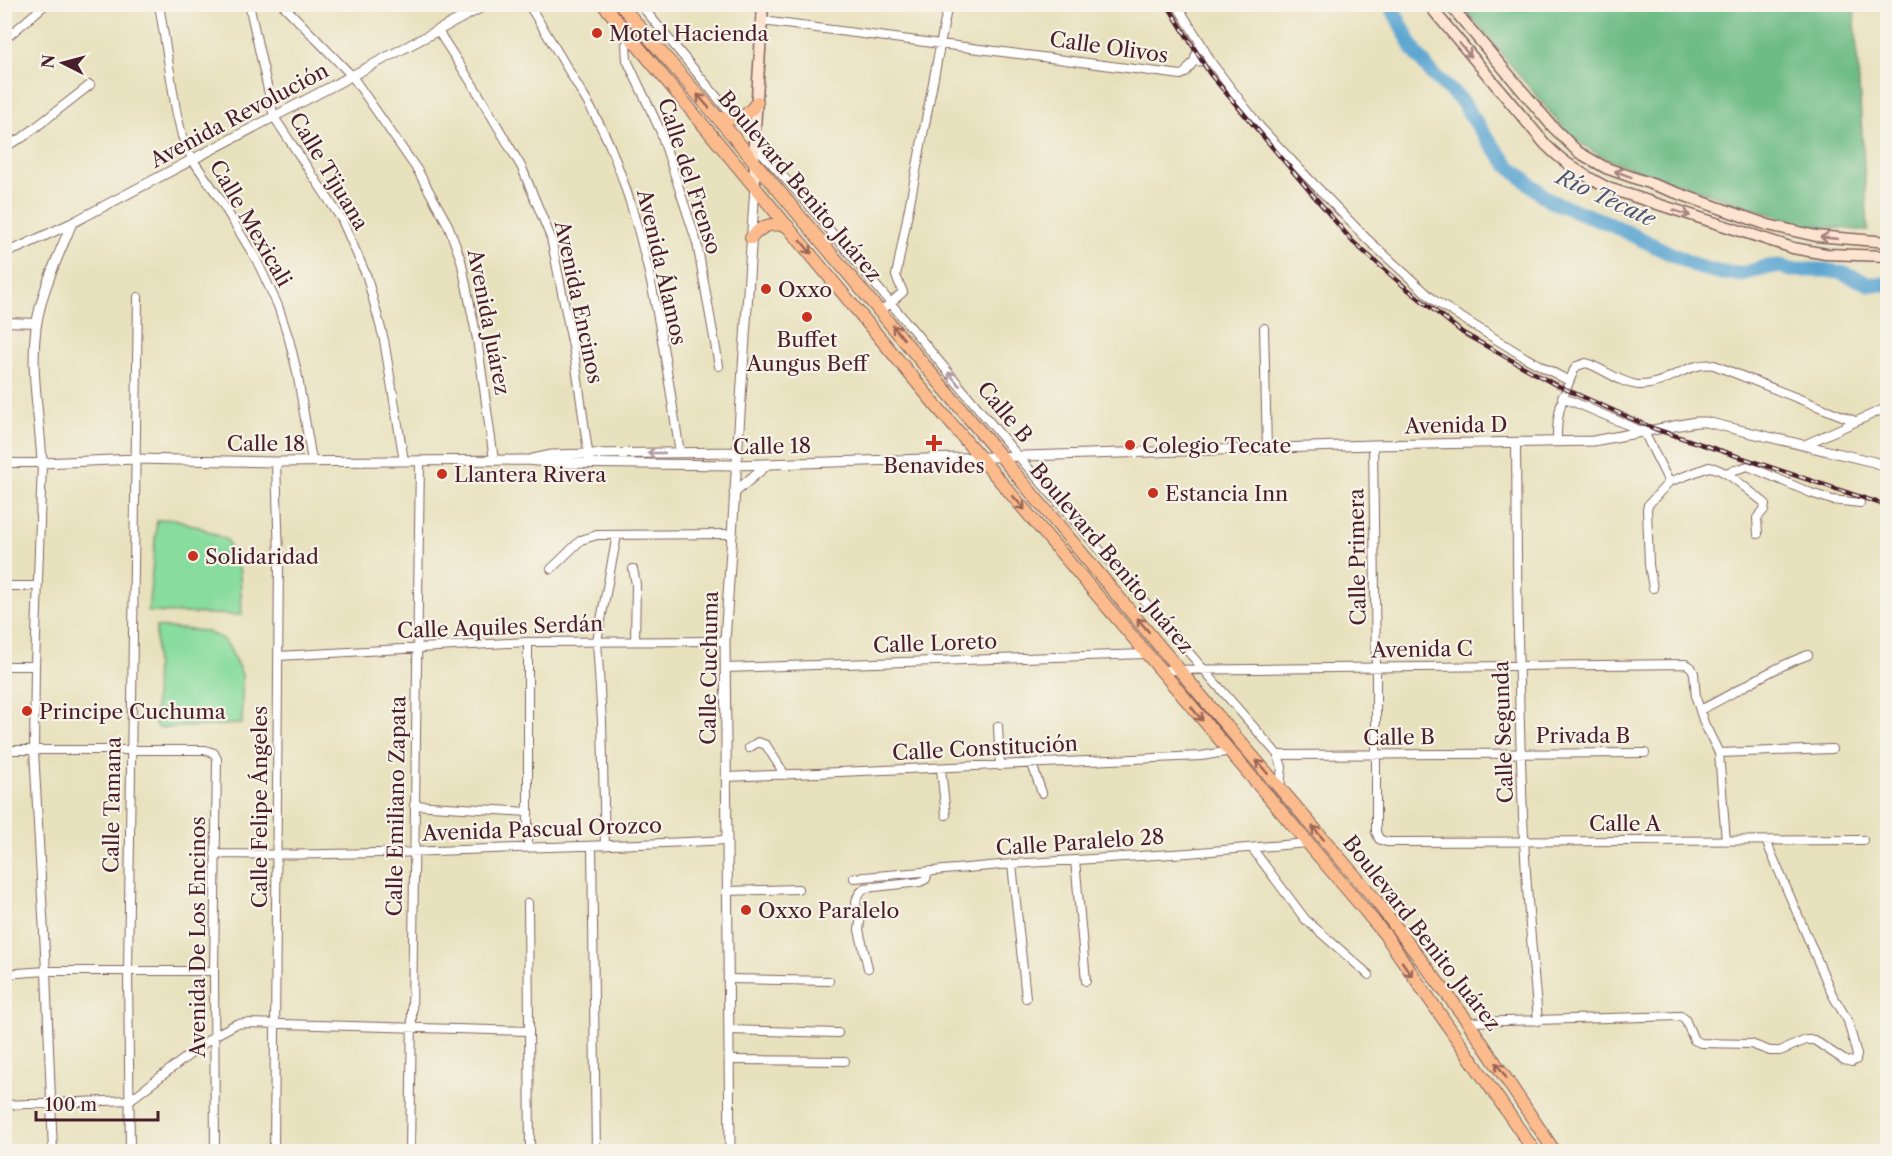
<svg xmlns="http://www.w3.org/2000/svg" width="1892" height="1156" viewBox="0 0 1892 1156" font-family="'Libre Caslon Text',serif">
<rect width="100%" height="100%" fill="#f7f3e8"/>
<filter id="ink" filterUnits="userSpaceOnUse"><feTurbulence type="fractalNoise" baseFrequency=".0167" numOctaves="2"/><feDisplacementMap in="SourceGraphic" scale="12" xChannelSelector="R" yChannelSelector="G"/><feConvolveMatrix kernelMatrix="1 2 1 2 8 2 1 2 1" color-interpolation-filters="sRGB"/></filter>
<filter id="wash" filterUnits="userSpaceOnUse"><feTurbulence type="fractalNoise" baseFrequency=".008" numOctaves="4" result="noise"/><feDisplacementMap in="SourceGraphic" scale="24" xChannelSelector="R" yChannelSelector="G"/><feGaussianBlur stdDeviation="1.35" result="paint"/><feColorMatrix in="noise" values="0 0 0 0 0 0 0 0 0 0 0 0 0 0 0 0 0 1.4 0 .05"/><feComposite in="paint" operator="in"/></filter>
<g filter="url(#wash)">
<rect width="100%" height="100%" fill="#e8e1bd"/>
<path fill="#88dc9e" stroke="#697e64" stroke-width="1.5" d="M175 519 199 527 227 540 240 572 242 615 148 612 157 520Z
M156 627 205 631 223 639 229 647 242 675V724L159 728 155 724Z"/>
<path fill="#6ebc85" stroke="#5c6e58" stroke-width="1.5" d="M1634 5 1638 7V4L1854 5 1868 231 1804 225 1611 161C1593 152 1579 144 1565 130L1461 5Z"/>
<g fill="none" stroke-linecap="round" stroke-linejoin="round">
<path stroke="#59a4d1" stroke-width="15" d="M1390 4 1415 52 1432 74 1461 100 1485 136 1509 166 1550 201 1608 223 1698 267 1722 273 1743 274 1761 268 1779 266 1791 270H1826L1842 273 1870 284H1888"/>
</g>
</g>
<g filter="url(#ink)">
<g fill="none" stroke-linecap="round" stroke-linejoin="round">
<g stroke="#81635e" stroke-width="10">
<path id="minor" d="M159 4 176 110 182 136 192 159 216 193 257 261 278 306 289 339 297 372 312 461
M249 4 274 117 342 220 367 277 384 340 404 461
M282 4 352 76 418 171 448 225 461 260 477 339 494 460
M528 4C545 30 560 56 576 83 589 105 603 127 612 151 651 248 664 351 680 453
M640 4 735 119
M1176 4 1200 42 1194 61
M762 21 1181 75 1185 73 1194 61 1211 62 1260 127 1309 179 1367 239 1435 301 1526 358 1569 381
M438 31 478 93 522 168 551 238 574 352 589 459
M630 37 626 45 627 60 660 130 697 243 719 366
M4 40 46 4
M1200 42 1211 62
M754 144 808 204 1018 456 1278 755 1282 767 1280 788
M4 147 22 138 90 85
M880 312 903 292 896 276 948 4
M4 322 37 323
M1264 328 1267 449
M1562 397 1644 432 1669 482
M1557 441C1556 413 1563 396 1574 370L1577 366 1586 363C1603 368 1619 383 1638 385 1665 387 1687 361 1714 365L1855 421
M1516 442C1517 574 1518 706 1524 839 1527 899 1533 960 1538 1021
M1373 445 1376 667V832L1379 839 1387 842 1863 840
M1804 445 1888 407
M4 463H42L35 666 34 750 46 971 53 1152
M1725 473 1748 466 1811 493 1832 500 1860 503
M551 569 581 540 597 535 731 534
M633 569 636 584 635 641
M4 586H37
M1653 588 1649 565 1647 509 1648 505 1669 482 1709 467C1725 468 1751 493 1765 503L1764 510 1757 518 1758 534
M528 642V848
M278 656 528 642 725 641
M4 666H35
M725 668 1146 654
M1159 670 1686 664 1691 667 1694 673 1696 698 1704 723 1719 753 1726 841
M1700 710C1736 693 1769 669 1808 655
M998 726 1000 766
M749 748 758 742 766 745 785 775
M4 750H205L214 753 217 759 214 971 215 1152
M1719 753 1832 749
M1278 755 1645 753
M1032 764 1042 793
M941 769 946 815
M726 777 1201 756 1231 751
M414 805 528 812
M605 846 602 722 597 641 617 535
M592 847 596 1152
M1252 848 1305 919 1369 975
M215 854C315 856 416 852 516 848 586 846 656 844 726 840
M1075 860 1086 981
M1012 864 1026 998
M854 878 1012 864 1188 853 1307 843
M727 891 798 889
M528 903 530 1152
M868 968 859 930 861 915C853 905 855 896 865 888L920 882 926 879 928 871
M4 974 46 971H214
M728 979 829 981
M1468 1022 1681 1016 1685 1019 1694 1040 1701 1043 1751 1044 1770 1051H1780L1806 1040H1814L1844 1060 1852 1062 1856 1060 1857 1055 1848 1021 1832 994 1766 841
M729 1030 838 1033
M729 1060 845 1061
M4 1105 130 1100 214 1036 236 1024 246 1023 529 1031
M130 1152 128 971 138 297
M274 1152 279 558 276 462
M410 1152 420 461"/>
</g>
<g stroke="#81635e" stroke-width="11">
<path id="tertiary" d="M72 223C58 257 41 291 36 328 30 372 40 419 42 463L136 459 276 462 528 460 553 463 735 465 1373 445 1593 441 1696 422H1706L1874 462 1888 468
M4 252 18 248 72 223 488 4
M533 459 552 455 589 454 736 452
M734 493 768 464
M730 1152 725 641 755 186"/>
</g>
<g stroke="#81635e" stroke-width="13">
<path id="secondary" d="M1428 4 1546 145C1565 164 1585 176 1608 188L1793 248 1826 254 1888 256
M1449 4 1552 126 1578 152 1606 168 1768 225 1816 236 1888 242
M755 186 754 144 763 4"/>
</g>
<g stroke="#81635e" stroke-width="14">
<path id="primary" d="M603 4 933 402 1357 901 1386 936 1535 1152
M620 4 717 117 1213 710 1374 898 1468 1022 1555 1152
M717 117C736 121 746 119 757 102
M751 238C762 225 772 222 788 226"/>
</g>
<use href="#minor" stroke="#fff" stroke-width="8"/>
<use href="#tertiary" stroke="#fff" stroke-width="9"/>
<use href="#secondary" stroke="#fde4d1" stroke-width="10"/>
<use href="#primary" stroke="#fbbb8c" stroke-width="12"/>
<g stroke="#4a1f2b" stroke-width="4.5">
<path id="rail" d="M1167 4 1210 74 1353 242 1406 288 1463 333 1554 384 1655 429 1888 506"/>
</g>
<use href="#rail" stroke="#f7f3e8" stroke-width="2" stroke-dasharray="7" stroke-linecap="butt"/>
</g>
<defs><path id="oneway-shaft" d="M-6 0H5M1.5-3L5.5 0L1.5 3" fill="none" stroke-width="1.6" stroke-linecap="round" stroke-linejoin="round" transform="scale(1.5)"/></defs>
<g stroke="#a4827e">
<use href="#oneway-shaft" transform="translate(1465 50) rotate(51)"/>
<use href="#oneway-shaft" transform="translate(1623 174) rotate(-160)"/>
<use href="#oneway-shaft" transform="translate(1682 213) rotate(19)"/>
<use href="#oneway-shaft" transform="translate(1829 238) rotate(-174)"/>
</g>
<g stroke="#9a6557">
<use href="#oneway-shaft" transform="translate(703 101) rotate(-131)"/>
<use href="#oneway-shaft" transform="translate(806 247) rotate(51)"/>
<use href="#oneway-shaft" transform="translate(898 332) rotate(-130)"/>
<use href="#oneway-shaft" transform="translate(1019 503) rotate(50)"/>
<use href="#oneway-shaft" transform="translate(1143 625) rotate(-130)"/>
<use href="#oneway-shaft" transform="translate(1197 714) rotate(50)"/>
<use href="#oneway-shaft" transform="translate(1262 767) rotate(-130)"/>
<use href="#oneway-shaft" transform="translate(1318 833) rotate(-131)"/>
<use href="#oneway-shaft" transform="translate(1407 969) rotate(56)"/>
<use href="#oneway-shaft" transform="translate(1501 1070) rotate(-124)"/>
</g>
<g stroke="#ae9aa0">
<use href="#oneway-shaft" transform="translate(954 379) rotate(-130)"/>
<use href="#oneway-shaft" transform="translate(656 453) rotate(180)"/>
</g>
</g>
<g fill="#c8321e" stroke="#f7f3e8" stroke-width="2">
<circle cx="597" cy="33" r="6"/>
<circle cx="766" cy="289" r="6"/>
<circle cx="807" cy="317" r="6"/>
<path d="M931 434h6v6h6v6h-6v6h-6v-6h-6v-6h6z"/>
<circle cx="1130" cy="445" r="6"/>
<circle cx="442" cy="474" r="6"/>
<circle cx="1153" cy="493" r="6"/>
<circle cx="193" cy="556" r="6"/>
<circle cx="27" cy="711" r="6"/>
<circle cx="746" cy="910" r="6"/>
</g>
<g text-anchor="middle" dominant-baseline="central" stroke-width="4.5" stroke-linejoin="round" paint-order="stroke">
<g font-size="21" fill="#4a1f2b" stroke="#f7f3e8" text-anchor="start">
<text x="609" y="33">Motel Hacienda</text>
<text x="778" y="289">Oxxo</text>
<text x="807" y="339" text-anchor="middle">Buffet<tspan x="807" dy="24">Aungus Beff</tspan></text>
<text x="1142" y="445">Colegio Tecate</text>
<text x="934" y="465" text-anchor="middle">Benavides</text>
<text x="454" y="474">Llantera Rivera</text>
<text x="1165" y="493">Estancia Inn</text>
<text x="205" y="556">Solidaridad</text>
<text x="39" y="711">Principe Cuchuma</text>
<text x="758" y="910">Oxxo Paralelo</text>
</g>
<g font-size="21" fill="#4a1f2b" stroke="#f7f3e8">
<text transform="translate(1109 47) rotate(8)">Calle Olivos</text>
<text transform="translate(239 115) rotate(-28)">Avenida Revolución</text>
<text transform="translate(329 171) rotate(59)">Calle Tijuana</text>
<text transform="translate(690 176) rotate(72)">Calle del Frenso</text>
<text transform="translate(800 186) rotate(50)">Boulevard Benito Juárez</text>
<text transform="translate(251 223) rotate(60)">Calle Mexicali</text>
<text transform="translate(662 267) rotate(77)">Avenida Álamos</text>
<text transform="translate(579 302) rotate(78)">Avenida Encinos</text>
<text transform="translate(489 322) rotate(79)">Avenida Juárez</text>
<text transform="translate(1005 412) rotate(50)">Calle B</text>
<text transform="translate(1456 425) rotate(-1)">Avenida D</text>
<text x="266" y="443">Calle 18</text>
<text transform="translate(772 446) rotate(-1)">Calle 18</text>
<text transform="translate(1357 557) rotate(-91)">Calle Primera</text>
<text transform="translate(1112 558) rotate(50)">Boulevard Benito Juárez</text>
<text transform="translate(500 627) rotate(-2)">Calle Aquiles Serdán</text>
<text transform="translate(935 643) rotate(-2)">Calle Loreto</text>
<text transform="translate(1422 649) rotate(-1)">Avenida C</text>
<text transform="translate(709 668) rotate(-89)">Calle Cuchuma</text>
<text transform="translate(1503 732) rotate(-92)">Calle Segunda</text>
<text x="1583" y="735">Privada B</text>
<text transform="translate(1399 737) rotate(-1)">Calle B</text>
<text transform="translate(985 748) rotate(-3)">Calle Constitución</text>
<text transform="translate(112 805) rotate(-89)">Calle Tamana</text>
<text transform="translate(396 806) rotate(-89)">Calle Emiliano Zapata</text>
<text transform="translate(259 807) rotate(-90)">Calle Felipe Ángeles</text>
<text x="1625" y="823">Calle A</text>
<text transform="translate(542 829) rotate(-2)">Avenida Pascual Orozco</text>
<text transform="translate(1080 842) rotate(-4)">Calle Paralelo 28</text>
<text transform="translate(1422 933) rotate(52)">Boulevard Benito Juárez</text>
<text transform="translate(197 937) rotate(-90)">Avenida De Los Encinos</text>
</g>
<g font-size="22" font-style="italic" fill="#50546d" stroke="#f7f3e8">
<text transform="translate(1606 198) rotate(25)">Río Tecate</text>
</g>
</g>
<rect width="1892" height="1156" fill="none" stroke="#f7f3e8" stroke-width="24"/>
<g transform="translate(63 63) rotate(276)" stroke="#f7f3e8" stroke-width="4.5" paint-order="stroke">
<path d="M0-4.5L10 22L0 15L-10 22Z" fill="#4a1f2b"/>
<text y="-9" font-size="16" font-weight="bold" text-anchor="middle" fill="#4a1f2b">N</text>
</g>
<path d="M36 1111v9h122v-9" fill="none" stroke="#4a1f2b" stroke-width="3"/>
<text x="45" y="1111" font-size="18" fill="#4a1f2b" stroke="#f7f3e8" stroke-width="4.5" paint-order="stroke">100 m</text>
</svg>
